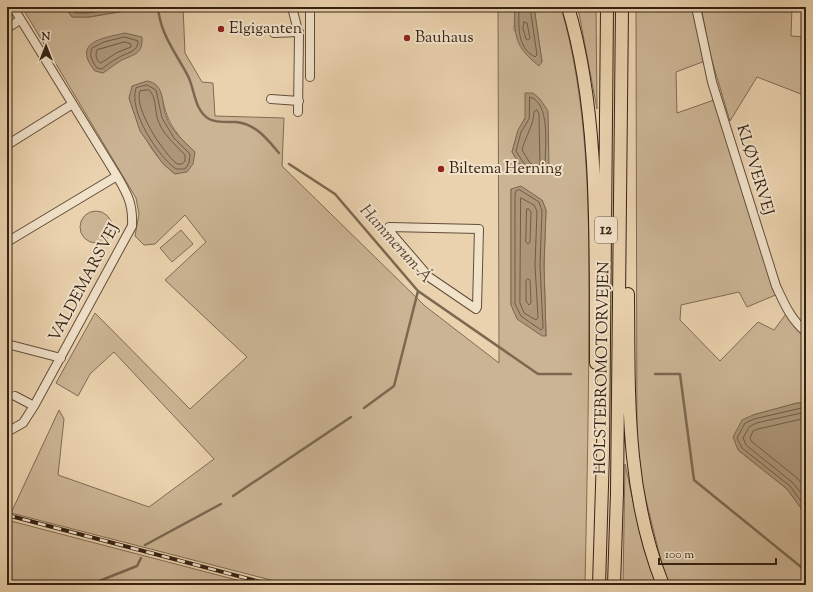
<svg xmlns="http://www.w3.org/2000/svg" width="813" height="592" viewBox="0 0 813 592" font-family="'Sorts Mill Goudy',serif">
<rect width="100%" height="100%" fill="#ead2ae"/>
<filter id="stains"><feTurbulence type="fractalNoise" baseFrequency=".005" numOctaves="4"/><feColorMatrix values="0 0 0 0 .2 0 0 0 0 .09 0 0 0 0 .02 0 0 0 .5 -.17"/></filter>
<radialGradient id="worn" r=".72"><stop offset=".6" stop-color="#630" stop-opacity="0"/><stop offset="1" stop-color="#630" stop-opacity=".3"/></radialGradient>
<path fill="#cbb494" stroke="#806b54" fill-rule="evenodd" d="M22 7H65L72 17H89L125 11 127 7H183L185 53 202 82 213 83 215 116 284 118 282 166 425 306 499 363 498 7H515L514 30 542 62 534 7H561C588 102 589 200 589 298 589 394 587 489 585 585H290L11 513 59 410 64 419 58 475 149 507 214 459 114 352 90 374 78 396 56 383 95 313 190 409 247 357 165 280 206 242 185 215 155 244 144 245 135 236 139 214 136 198ZM161 93C167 122 173 131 194 152L175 174C150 154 139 128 129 98ZM525 118V171L512 152 518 131ZM511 189 542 200 546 210 544 265 546 336 511 305Z
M578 7H596L597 109 578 8Z
M636 7H695L705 61 676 72 677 113 714 100 778 294 747 307 739 292 681 305 680 320 720 361 758 322 774 330 786 314 797 330 806 336V403H797L753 415 738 450 787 489 806 515V585H668L666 581 642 484 637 456Z
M701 7H792L791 36 806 37V96L757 77 730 121 710 54Z
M80 227a16 16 0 1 1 32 0a16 16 0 1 1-32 0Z
M181 230 193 244 172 262 160 248Z
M625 464 641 538 657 585H623Z
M7 520 256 585H7Z"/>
<path fill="#ac9679" stroke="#7c6850" d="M65 7H127L125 11 89 17H72Z
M515 7H534L542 62 539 66C515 47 514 36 515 7Z
M125 33 142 37C143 54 135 54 122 60 115 64 109 69 103 73L95 71C71 42 103 38 125 33Z
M147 81C165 84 161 102 166 116 171 131 184 141 195 152L193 164 187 172 175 174 163 164 140 131 129 98 132 86Z
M525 93H533L540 99 548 111 549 167 545 174C524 175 522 169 512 152L518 130 525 118Z
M521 186 542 200 546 210 544 265 546 336H542L517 319 511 305V189Z
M797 403H806V515L787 489 738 450 733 437 742 420 753 415Z"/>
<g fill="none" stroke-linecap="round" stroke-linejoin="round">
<path stroke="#705c46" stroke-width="1" d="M70 7 75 13H88L122 7
M519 7C519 25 516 47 535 57L537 55 530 7
M524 22 527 23 530 38 528 40 526 39 523 29Z
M125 37 138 41C139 52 125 53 118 58 112 61 107 65 102 69L97 68C92 61 89 56 92 48L104 42Z
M125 42 131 44V47L116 53 101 63C96 62 95 54 97 50Z
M147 85 156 90 162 118 174 138 190 154 189 163 185 169H176C158 156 128 111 136 88Z
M149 90C156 96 155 109 157 117 161 133 175 144 185 155V161L182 164H177C164 154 133 108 140 91Z
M530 97C551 102 545 149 545 166L542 170C528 171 523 163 516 151L521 132 529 119Z
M537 110 539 114 540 164 535 166 530 163 522 150C525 137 534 125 534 112Z
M520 190 539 202 542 211 540 265 543 328 541 330 521 316 515 304V194L516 191Z
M521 198 534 205 537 211 535 265 538 318 536 320 524 313 520 303Z
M527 209H529L531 212 530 242 528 244 526 242Z
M528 279 530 280 531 303 529 305 526 301V281Z
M806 407 754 419 745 423 737 438 742 448 790 486 806 508
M806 412 756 423 749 427 743 438 746 445 793 483 806 499
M806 418 758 429 753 431 750 438 751 441 797 478 806 489"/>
<path stroke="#7c6850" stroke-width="2.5" d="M158 7C160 34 176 53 188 76 195 90 194 110 209 119 217 123 227 122 236 122 256 124 267 139 279 153
M289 164 335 194 418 291 538 374H571
M655 374H680L694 480 806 571
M364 408 394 386 418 291
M233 496 351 417
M145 545 221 504
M89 585 137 566 141 558"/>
<g stroke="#624e3a" stroke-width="10">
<path id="minor" d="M292 7 299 35 298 112
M310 7V77
M696 7 712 82 776 286C784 303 791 320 806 332
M7 28 20 20
M274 33 299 32
M271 99 299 101
M7 145 71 105
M389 227 479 229 477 307 476 309 429 277 392 234Z
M7 242 117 176
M7 344 61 358
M15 396 34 406
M7 432 23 423 34 406 132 226C133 204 128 195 117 176L13 7"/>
</g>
<g stroke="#352213" stroke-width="14">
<path id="highway" d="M568 7C601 117 595 248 596 363
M628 294C629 394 625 490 663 585
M599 585 603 453 607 7
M614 585 617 493 622 7"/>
</g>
<use href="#minor" stroke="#f1e2ca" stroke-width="8"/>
<use href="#highway" stroke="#ead2ae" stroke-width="12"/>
<g stroke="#352213" stroke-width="4">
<path id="rail" d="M7 515 272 585"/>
</g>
<use href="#rail" stroke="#f1e2ca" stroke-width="2.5" stroke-dasharray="8" stroke-linecap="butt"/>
</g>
<g fill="#8f2418" stroke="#f1e2ca" stroke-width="1.5">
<circle cx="221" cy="29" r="4"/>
<circle cx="407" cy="38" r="4"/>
<circle cx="441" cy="169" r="4"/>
</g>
<g text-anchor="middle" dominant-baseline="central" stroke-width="4" stroke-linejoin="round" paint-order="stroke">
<rect fill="#f1e2ca" stroke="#6d5c4a" stroke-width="1" x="595" y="217" width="22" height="26" rx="3"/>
<g font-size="15" font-weight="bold" fill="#352213">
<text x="606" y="230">12</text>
</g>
<g font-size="16" fill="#352213" stroke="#f1e2ca" text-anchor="start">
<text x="229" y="29">Elgiganten</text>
<text x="415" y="38">Bauhaus</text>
<text x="449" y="169">Biltema Herning</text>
</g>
<g font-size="16" fill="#352213" stroke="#f1e2ca">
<text transform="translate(754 170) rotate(73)">KLØVERVEJ</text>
<text transform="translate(85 283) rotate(-62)">VALDEMARSVEJ</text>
<text transform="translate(603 368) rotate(-89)">HOLSTEBROMOTORVEJEN</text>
</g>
<g font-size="17" font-style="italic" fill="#594532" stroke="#f1e2ca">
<text transform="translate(395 244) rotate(48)">Hammerum Å</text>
</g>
</g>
<rect width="813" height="592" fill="none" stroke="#ead2ae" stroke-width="24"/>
<rect x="8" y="8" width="797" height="576" fill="none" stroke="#352213" stroke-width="2"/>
<rect x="12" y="12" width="789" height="568" fill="none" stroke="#352213"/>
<g transform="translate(46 46)" stroke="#f1e2ca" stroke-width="3" paint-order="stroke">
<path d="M0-3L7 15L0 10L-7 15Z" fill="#352213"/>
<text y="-6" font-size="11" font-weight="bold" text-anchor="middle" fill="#352213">N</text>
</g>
<path d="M659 558v6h117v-6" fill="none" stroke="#352213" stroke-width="2"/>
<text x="665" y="558" font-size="12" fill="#352213" stroke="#f1e2ca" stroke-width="3" paint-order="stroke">100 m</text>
<rect width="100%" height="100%" filter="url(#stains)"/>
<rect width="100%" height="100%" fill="url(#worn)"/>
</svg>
